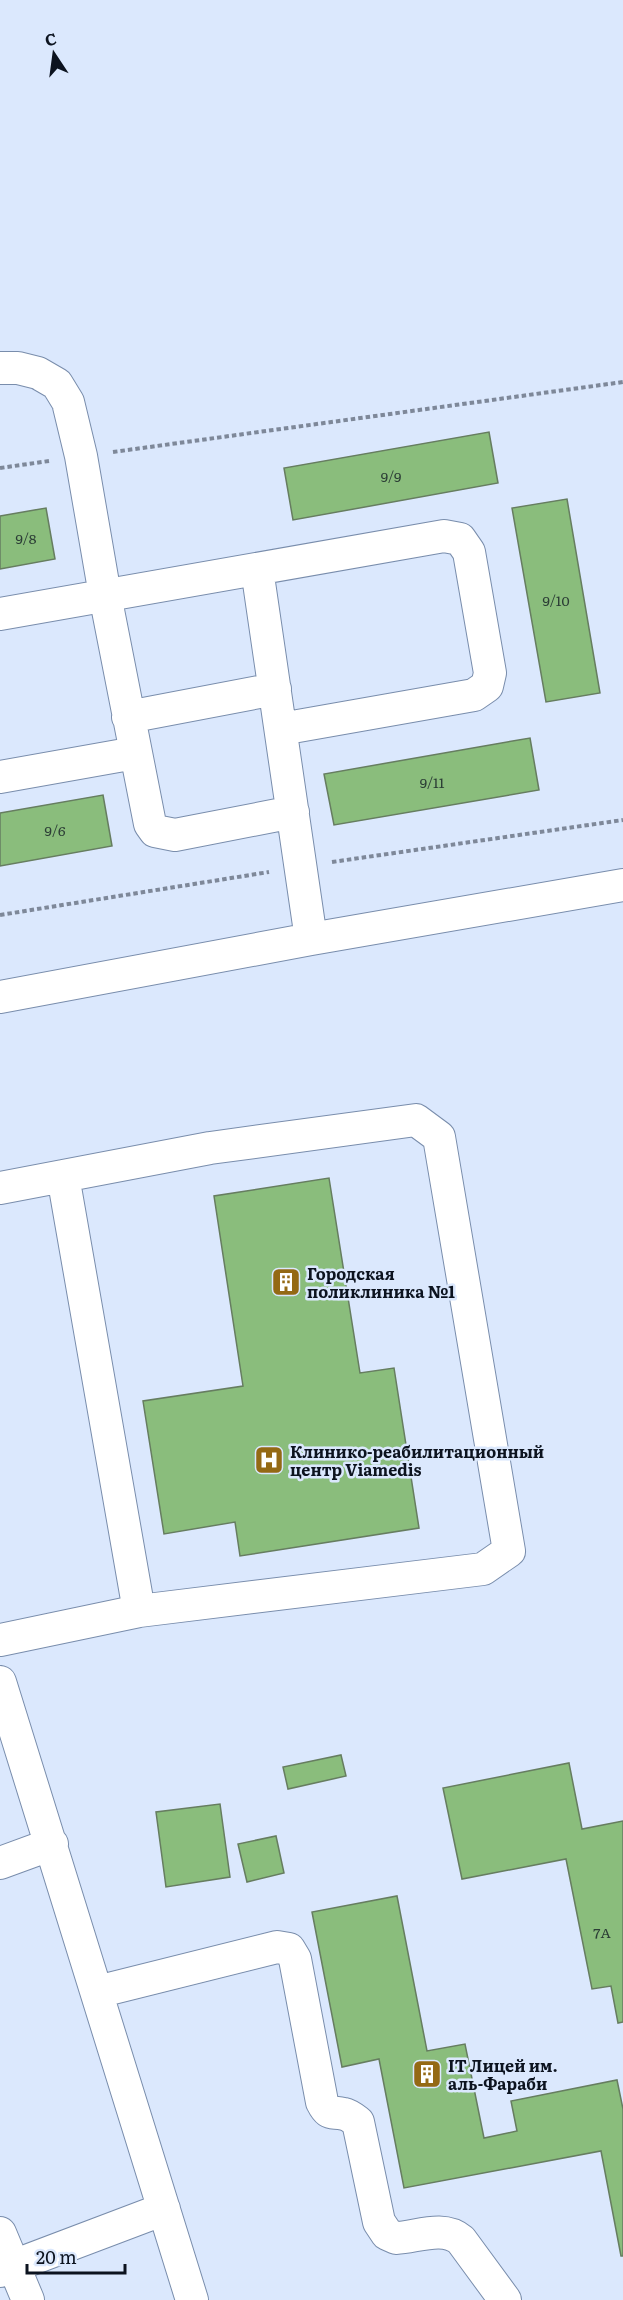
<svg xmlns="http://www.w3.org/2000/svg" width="623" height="2300" viewBox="0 0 623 2300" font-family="Literata,serif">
<rect width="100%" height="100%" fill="#dbe8fd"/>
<path fill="#8abd7c" stroke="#667d60" stroke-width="1.5" d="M489 432 498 483 293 520 284 468Z
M567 499 600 693 546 702 512 508Z
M46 508 55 559 0 569V516Z
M530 738 539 790 334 825 324 774Z
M103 795 112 846 0 866V813Z
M329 1178 360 1373 394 1368 419 1528 240 1556 235 1522 164 1534 143 1401 243 1386 214 1196Z
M341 1755 346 1776 288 1789 283 1767Z
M569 1763 582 1829 623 1821V2022L618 2023 611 1986 592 1989 566 1859 462 1879 443 1788Z
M220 1804 230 1877 166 1887 156 1812Z
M276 1836 284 1873 247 1882 238 1844Z
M397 1896 427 2051 465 2044 484 2138 517 2131 511 2101 617 2080 623 2109V2256H621L601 2151 404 2188 379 2059 342 2067 312 1912Z"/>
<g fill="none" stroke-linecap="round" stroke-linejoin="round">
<g stroke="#798dac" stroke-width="34">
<path id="minor" d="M0 368H18L38 373 57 384 68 402 81 456 105 595 150 824 155 831 175 835 293 812
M257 569 311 939
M0 614 444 536 460 539 469 552 490 673 487 686 474 695 281 729
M128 717 275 689
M0 777 135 753
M0 997 311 939 623 885
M63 1176 139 1611
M0 1188 210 1148 416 1120 439 1137 509 1551 483 1569 139 1611 0 1640
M0 1682 192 2300
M0 1863 52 1844
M97 1992 277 1947 289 1949 295 1959 322 2102C329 2116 331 2111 344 2114 349 2115 354 2119 358 2122L379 2222 387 2234 396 2238C417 2237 443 2225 461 2240L505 2300
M0 2233 28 2300
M0 2271 164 2209"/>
</g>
<path stroke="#7e8899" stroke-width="4" stroke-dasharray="4.5 3" stroke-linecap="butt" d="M113 452 623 382
M0 468 49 461
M332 862 623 820
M0 915 269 872"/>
<use href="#minor" stroke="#fff" stroke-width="32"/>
</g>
<defs>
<g id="building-square" transform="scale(1.5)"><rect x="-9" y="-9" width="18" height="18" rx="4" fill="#946914" stroke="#dbe8fd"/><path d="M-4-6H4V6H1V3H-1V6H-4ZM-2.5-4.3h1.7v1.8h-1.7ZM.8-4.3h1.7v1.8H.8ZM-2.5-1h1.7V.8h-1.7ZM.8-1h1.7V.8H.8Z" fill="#fff"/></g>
<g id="hospital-square" transform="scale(1.5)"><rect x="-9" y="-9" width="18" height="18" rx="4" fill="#946914" stroke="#dbe8fd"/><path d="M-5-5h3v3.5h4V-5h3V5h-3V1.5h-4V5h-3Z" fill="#fff"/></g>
</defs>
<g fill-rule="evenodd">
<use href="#building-square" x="286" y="1282"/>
<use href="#hospital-square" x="269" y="1460"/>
<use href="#building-square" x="427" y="2074"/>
</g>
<g text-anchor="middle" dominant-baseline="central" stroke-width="5" stroke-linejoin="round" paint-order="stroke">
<g font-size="14" fill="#2c3e36">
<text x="391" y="476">9/9</text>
<text x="26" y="538">9/8</text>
<text x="556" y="600">9/10</text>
<text x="432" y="782">9/11</text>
<text x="55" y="830">9/6</text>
<text x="602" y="1932">7А</text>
</g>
<g font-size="16" font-weight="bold" fill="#0c131f" stroke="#dbe8fd" text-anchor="start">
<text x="307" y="1273">Городская<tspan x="307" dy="18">поликлиника №1</tspan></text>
<text x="290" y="1451">Клинико-реабилитационный<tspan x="290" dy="18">центр Viamedis</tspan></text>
<text x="448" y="2065">IT Лицей им.<tspan x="448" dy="18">аль-Фараби</tspan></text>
</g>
</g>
<g transform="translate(54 54) rotate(347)" stroke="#dbe8fd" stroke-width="4.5" paint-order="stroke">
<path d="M0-4.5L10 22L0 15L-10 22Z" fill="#0c131f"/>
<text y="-9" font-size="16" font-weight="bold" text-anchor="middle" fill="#0c131f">С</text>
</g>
<path d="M27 2264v9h98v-9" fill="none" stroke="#0c131f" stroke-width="3"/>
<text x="36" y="2264" font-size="18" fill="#0c131f" stroke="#dbe8fd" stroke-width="4.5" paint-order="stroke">20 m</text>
</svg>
